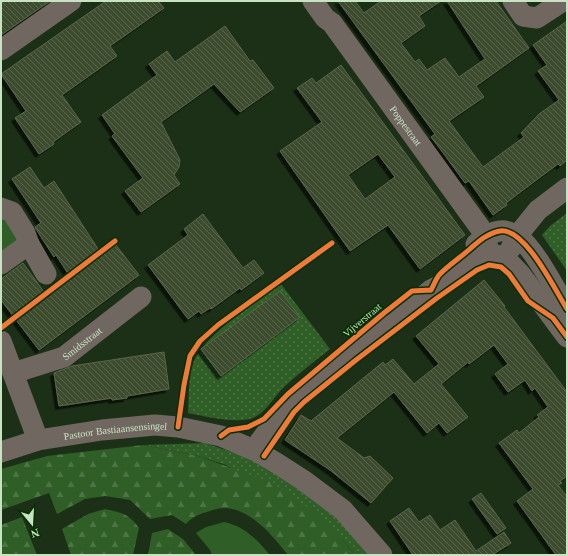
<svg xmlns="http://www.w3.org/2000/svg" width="568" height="556" viewBox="0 0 568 556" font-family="'Times New Roman',serif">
<defs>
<pattern id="grass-dots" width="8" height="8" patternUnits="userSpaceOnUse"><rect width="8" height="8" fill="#2f5e26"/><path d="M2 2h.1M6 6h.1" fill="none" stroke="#4c7544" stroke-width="1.8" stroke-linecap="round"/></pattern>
<pattern id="forest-firs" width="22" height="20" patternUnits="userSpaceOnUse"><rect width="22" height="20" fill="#2f5e26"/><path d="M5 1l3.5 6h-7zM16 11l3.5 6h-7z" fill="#4c7544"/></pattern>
<pattern id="building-back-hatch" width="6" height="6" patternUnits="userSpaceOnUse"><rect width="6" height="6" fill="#3d4b2e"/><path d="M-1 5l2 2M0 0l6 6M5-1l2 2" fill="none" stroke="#58654b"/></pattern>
<filter id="shadow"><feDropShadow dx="-3.5" dy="3.5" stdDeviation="0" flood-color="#0009"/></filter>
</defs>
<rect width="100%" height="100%" fill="#1b3016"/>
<path fill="url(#grass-dots)" d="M567 213V271L542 235 550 226Z
M281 284 330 349C315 361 299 373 285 386 275 395 267 411 255 417 239 425 204 416 188 413 189 397 188 380 193 364 202 336 257 302 281 284Z
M205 443 256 460 323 500 375 555H355L342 539 226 465 198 456 143 445Z"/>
<path fill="url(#forest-firs)" d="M143 445 198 456 271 482 313 511 342 539 355 555H288C273 536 251 509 225 508 219 508 212 510 207 512 199 514 191 518 186 524L172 515 150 519 130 500 105 496 85 499 57 514 49 493 1 510V469L47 456Z
M105 509C122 513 128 513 139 528L133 555H71L62 529 88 514Z
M22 517 37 555H2L1 552V525Z
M168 529 183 539 196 555H148L152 533Z"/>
<path fill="#2f5e26" d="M1 218 7 219 18 241 1 257Z
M224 522C246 527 256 539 270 555H212L210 550 196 533 206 527Z"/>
<path fill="url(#building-back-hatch)" stroke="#59664b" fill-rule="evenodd" filter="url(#shadow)" d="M1 1H50L1 35Z
M106 1H158L164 8 110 46 117 56 62 95 81 122 53 142 54 144 39 154 15 118 26 111 1 74Z
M338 1H355L364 13 381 1H441L419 16 425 26 401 43 415 62 419 59 427 70 445 58 459 77 485 59 447 1H496L529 48 476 86 484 97 449 121 483 167 524 137 521 133 539 114 559 100 538 71 547 65 533 45 567 21V160L560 166 558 164 535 181 506 203 507 205 493 215 469 181 465 183 444 154 431 137 435 134Z
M225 26 250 61 253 60 274 88 240 112 214 84 161 122 180 160 179 167 174 175 180 184 141 212 125 191 143 178 112 136 115 134 102 115 157 75 149 64 167 51 175 62Z
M341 65 465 235 420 269 388 225 350 251 280 151 322 122 297 88 312 78 316 83ZM378 154 395 177 365 199 348 175Z
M30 167 44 188 54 181 102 255 116 245 139 275 39 350 1 300V279L23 263 47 296 71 278 56 255 54 257 36 229 35 227 41 223 12 179Z
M203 214 243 268 254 260 264 273 241 290 240 288 211 309 210 308 201 314 199 311 188 319 148 265 188 235 184 229Z
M484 280 505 306 504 307 567 392V476L560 481 562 483 558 485 567 497V555H556L517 501 533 489 499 443 517 430 519 433 539 417 537 415 548 407 535 388 532 391 525 380 508 392 495 374 508 364 494 345 469 364 468 362 441 384 468 417 447 433 439 423 427 433 394 392 337 438 364 458 370 456 393 478 371 503 330 470 285 440 301 415 311 421 383 362 385 365 393 359 414 384 439 364 416 336Z
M280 291 300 317 221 376 201 349Z
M164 352 169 389 127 396V398L112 400V398L59 406 54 373 72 366Z
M481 493 506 528 497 534 472 499Z
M409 508 419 522 430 515 440 530 455 520 476 551 504 532 511 543 492 555H413L390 521Z"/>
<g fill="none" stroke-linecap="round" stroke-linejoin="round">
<g stroke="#706760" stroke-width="21">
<path id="s1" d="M313 1 325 18 332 23 486 236 489 256"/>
<path d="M513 1 523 16 537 18 563 1"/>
<path d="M1 50 71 1"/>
<path d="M1 208 12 212 25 233 29 244 1 264"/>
<path d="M29 244 46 274"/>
<path d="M476 244C483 239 490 232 500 231 505 230 513 233 517 236 534 247 556 291 567 309"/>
<path d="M511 248 517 236 538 210 567 188"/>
<path d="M1 341 38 440"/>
<path id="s2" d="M13 373 64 357 141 297"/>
<path d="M254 450C268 429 284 411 303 393L431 290 447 282 482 258 496 255 500 256 506 259 521 275 567 337"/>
<path id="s3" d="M1 452 38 440 102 430 155 425 178 427 221 436 254 450 275 462 303 480 343 510 382 555"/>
</g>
<g stroke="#083002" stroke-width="8">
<path id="cycleway" d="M431 290C434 285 436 278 440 274 449 265 461 257 471 248 479 241 488 233 500 231 525 227 555 290 567 309
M1 328 115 241
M178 427 184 385 190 356 200 341 218 325 332 243
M221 436 229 430 248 427 264 419 288 394 384 313 412 291 431 290
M264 456 294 412 304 402 356 360 437 298 477 270 489 265 501 267 509 274 528 301 553 318 567 337"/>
</g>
<use href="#cycleway" stroke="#f17a3a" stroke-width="5"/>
</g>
<g text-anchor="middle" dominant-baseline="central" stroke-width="3.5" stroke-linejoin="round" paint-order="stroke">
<g font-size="10" fill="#c7e3c2" stroke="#083002">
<text stroke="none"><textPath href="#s1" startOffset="156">Poppestraat</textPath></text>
<text transform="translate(362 320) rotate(-40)">Vijverstraat</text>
<text stroke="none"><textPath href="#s2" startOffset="76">Smidsstraat</textPath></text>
<text stroke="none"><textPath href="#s3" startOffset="117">Pastoor Bastiaansensingel</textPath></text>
</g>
</g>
<rect width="568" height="556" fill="none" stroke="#c7e3c2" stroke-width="4"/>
<g transform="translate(32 524) rotate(162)" stroke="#083002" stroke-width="3" paint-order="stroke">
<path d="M0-3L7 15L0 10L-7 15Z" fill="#c7e3c2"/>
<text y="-6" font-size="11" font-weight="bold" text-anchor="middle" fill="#c7e3c2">N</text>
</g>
</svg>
